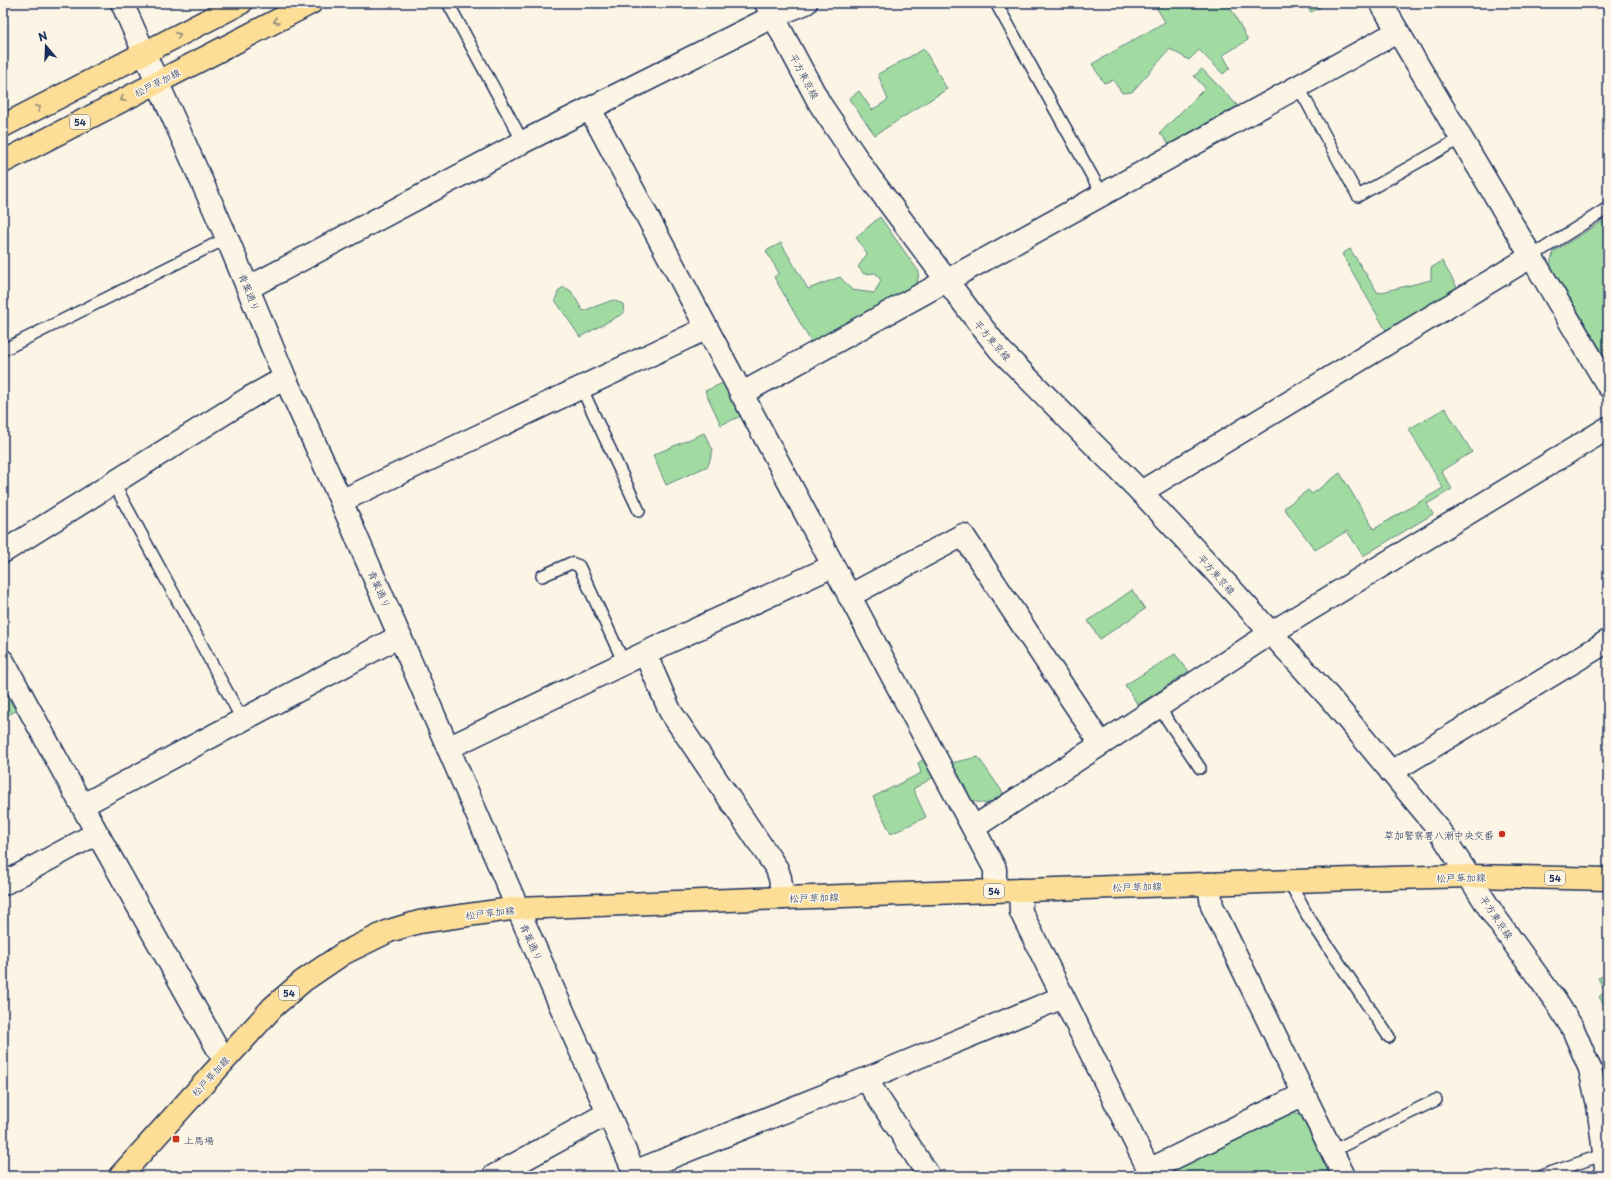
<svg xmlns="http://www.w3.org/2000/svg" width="1611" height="1179" viewBox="0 0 1611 1179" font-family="'Playpen Sans','Klee One',sans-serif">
<rect width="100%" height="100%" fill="#fcf5e5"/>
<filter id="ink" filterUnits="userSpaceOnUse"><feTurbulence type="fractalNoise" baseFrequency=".025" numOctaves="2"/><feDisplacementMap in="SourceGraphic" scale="8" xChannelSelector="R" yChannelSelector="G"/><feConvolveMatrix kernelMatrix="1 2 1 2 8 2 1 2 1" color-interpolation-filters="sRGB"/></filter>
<g filter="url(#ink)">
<path fill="#a1dba1" stroke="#5e8580" d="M1159 3H1228L1248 40 1223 55 1230 68 1223 74 1199 50 1189 60 1170 49 1132 92 1122 93 1113 80 1104 83 1092 64 1165 22 1155 5Z
M1304 3H1328L1311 12Z
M924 49 947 89 875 135 849 99 859 91 872 110 888 100 878 74Z
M1202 69 1238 106 1169 144 1160 133 1205 88 1194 76Z
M880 217 919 272 917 284 811 342 774 277 779 273 766 251 781 243 808 289 840 277 852 290 874 293 881 281 876 273 864 274 858 267 867 254 856 237Z
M1608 218V362L1550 265 1553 252Z
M1350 249 1378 293 1431 280V268L1442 261 1458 289 1387 332 1342 254Z
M564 287 571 291 583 311 613 300 623 304 624 313 580 337 555 300 559 290Z
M723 383 741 416 721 425 705 391Z
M1445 408 1472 452 1441 471 1452 489 1427 504 1433 514 1363 556 1347 531 1315 550 1284 508 1308 490 1312 494 1340 473 1374 529 1443 488 1409 429Z
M704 433 713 450 708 466 666 485 653 455Z
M1132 590 1145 609 1100 639 1088 621Z
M1175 654 1189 671 1138 705 1125 685Z
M3 687 16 711 3 717Z
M978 757 1004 794 988 804 971 801 951 763Z
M924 759 934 777 913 789 926 817 891 834 873 797 921 773 918 763Z
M1608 974V1011L1599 997 1605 991 1598 978Z
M1288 1111 1300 1114 1331 1176H1169L1171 1169Z"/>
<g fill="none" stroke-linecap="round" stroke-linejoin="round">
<g stroke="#1b2f5e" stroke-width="14">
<path id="service" d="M448 3 523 142
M996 3 1102 194
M1298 86 1358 196 1461 138
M1532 256 1608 208
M3 350 227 238
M581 387 639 511
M114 484 242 719
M542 576 571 563 579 566 624 663
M1158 706 1200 768
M1289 881 1307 915 1389 1037
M1332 1151 1436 1100
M1541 1176 1605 1154"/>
</g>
<g stroke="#1b2f5e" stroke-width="25">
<path id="minor" d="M1381 3 1608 386
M590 109 995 869V891
M248 288 523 142 774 16 806 3
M741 394 1397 32
M1141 492 1532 256
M341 501 707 328
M849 596 963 535 1101 744
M645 653 670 711 777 869 780 878 783 898
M3 661 97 833 224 1060
M448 748 645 653 833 566
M1391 772 1608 641
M83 805 400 636
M973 828 1271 633 1608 428
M3 884 97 833
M1209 884 1212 906 1344 1176
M1020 890 1021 912 1152 1176
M868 1078 873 1090 929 1176
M1149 1170 1304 1094
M634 1172 868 1078 1063 997
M494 1176 608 1113"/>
</g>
<g stroke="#1b2f5e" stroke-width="25">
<path id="tertiary" d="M122 3 227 238 285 378 341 501 531 939 636 1176
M3 552 249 398 285 378"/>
</g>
<g stroke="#1b2f5e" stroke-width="25">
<path id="secondary" d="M766 3 820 104 868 175 971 313 1000 350 1141 492 1212 568 1329 697 1437 827 1495 917 1557 1003 1573 1029 1590 1069 1598 1105 1607 1176"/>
</g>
<g stroke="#1b2f5e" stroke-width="25">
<path id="primary" d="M3 126 241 3
M3 162 311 3
M120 1176 273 1007 303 981 344 953 389 931 419 922 518 908 783 898 1353 879 1470 876 1608 879"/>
</g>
<use href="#service" stroke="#fcf5e5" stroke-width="11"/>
<use href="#minor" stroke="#fcf5e5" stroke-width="22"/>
<use href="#tertiary" stroke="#fcf5e5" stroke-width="22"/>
<use href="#secondary" stroke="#fcf5e5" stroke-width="22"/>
<use href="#primary" stroke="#fdde96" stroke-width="22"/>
</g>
<defs><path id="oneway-chevron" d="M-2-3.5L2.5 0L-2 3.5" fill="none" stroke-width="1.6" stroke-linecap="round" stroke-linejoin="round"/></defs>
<g stroke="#8c867a">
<use href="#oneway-chevron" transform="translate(276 21) rotate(153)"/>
<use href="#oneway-chevron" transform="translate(178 35) rotate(-27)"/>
<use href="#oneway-chevron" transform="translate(123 99) rotate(153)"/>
<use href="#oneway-chevron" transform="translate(38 108) rotate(-27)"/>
</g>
</g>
<g fill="#c8321e" stroke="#fcf5e5" stroke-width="1.5">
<circle cx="1502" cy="834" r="4"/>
<rect x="172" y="1135" width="8" height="8" rx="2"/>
</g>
<g text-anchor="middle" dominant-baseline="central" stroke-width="3" stroke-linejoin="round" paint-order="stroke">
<g fill="#fcf5e5" stroke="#5e6a86" stroke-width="1">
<rect x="70" y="115" width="20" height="14" rx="3"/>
<rect x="1545" y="871" width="20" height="14" rx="3"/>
<rect x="984" y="884" width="20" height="14" rx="3"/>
<rect x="279" y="986" width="20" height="14" rx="3"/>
</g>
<g font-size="9" font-weight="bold" fill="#1b2f5e">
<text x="80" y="122">54</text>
<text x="1555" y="878">54</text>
<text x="994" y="891">54</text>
<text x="289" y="993">54</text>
</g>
<g font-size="10" fill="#1b2f5e" stroke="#fcf5e5">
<text transform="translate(805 76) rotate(62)">平方東京線</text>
<text transform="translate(157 82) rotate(-27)">松戸草加線</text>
<text transform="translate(250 292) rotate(68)">青葉通り</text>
<text transform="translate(993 340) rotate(49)">平方東京線</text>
<text transform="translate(1217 574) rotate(48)">平方東京線</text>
<text transform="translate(380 589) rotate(66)">青葉通り</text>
<text transform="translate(1461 877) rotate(-1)">松戸草加線</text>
<text transform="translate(1137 886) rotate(-2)">松戸草加線</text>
<text transform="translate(814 897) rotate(-2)">松戸草加線</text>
<text transform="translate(490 912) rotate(-7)">松戸草加線</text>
<text transform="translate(1497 917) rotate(56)">平方東京線</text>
<text transform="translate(532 942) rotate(66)">青葉通り</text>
<text transform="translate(210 1076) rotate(-48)">松戸草加線</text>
</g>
<g font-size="10" fill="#1b2f5e" stroke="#fcf5e5" text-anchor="end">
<text x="1494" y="834">草加警察署八潮中央交番</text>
<text x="184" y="1139" text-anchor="start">上馬場</text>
</g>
</g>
<rect width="1611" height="1179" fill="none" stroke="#fcf5e5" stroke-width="16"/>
<rect x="8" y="8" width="1595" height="1163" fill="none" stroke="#1b2f5e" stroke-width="1.5" filter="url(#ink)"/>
<g transform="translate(46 46) rotate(341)" stroke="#fcf5e5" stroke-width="3" paint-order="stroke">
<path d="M0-3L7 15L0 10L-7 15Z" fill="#1b2f5e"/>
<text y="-6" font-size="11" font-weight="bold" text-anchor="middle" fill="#1b2f5e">N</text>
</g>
</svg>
